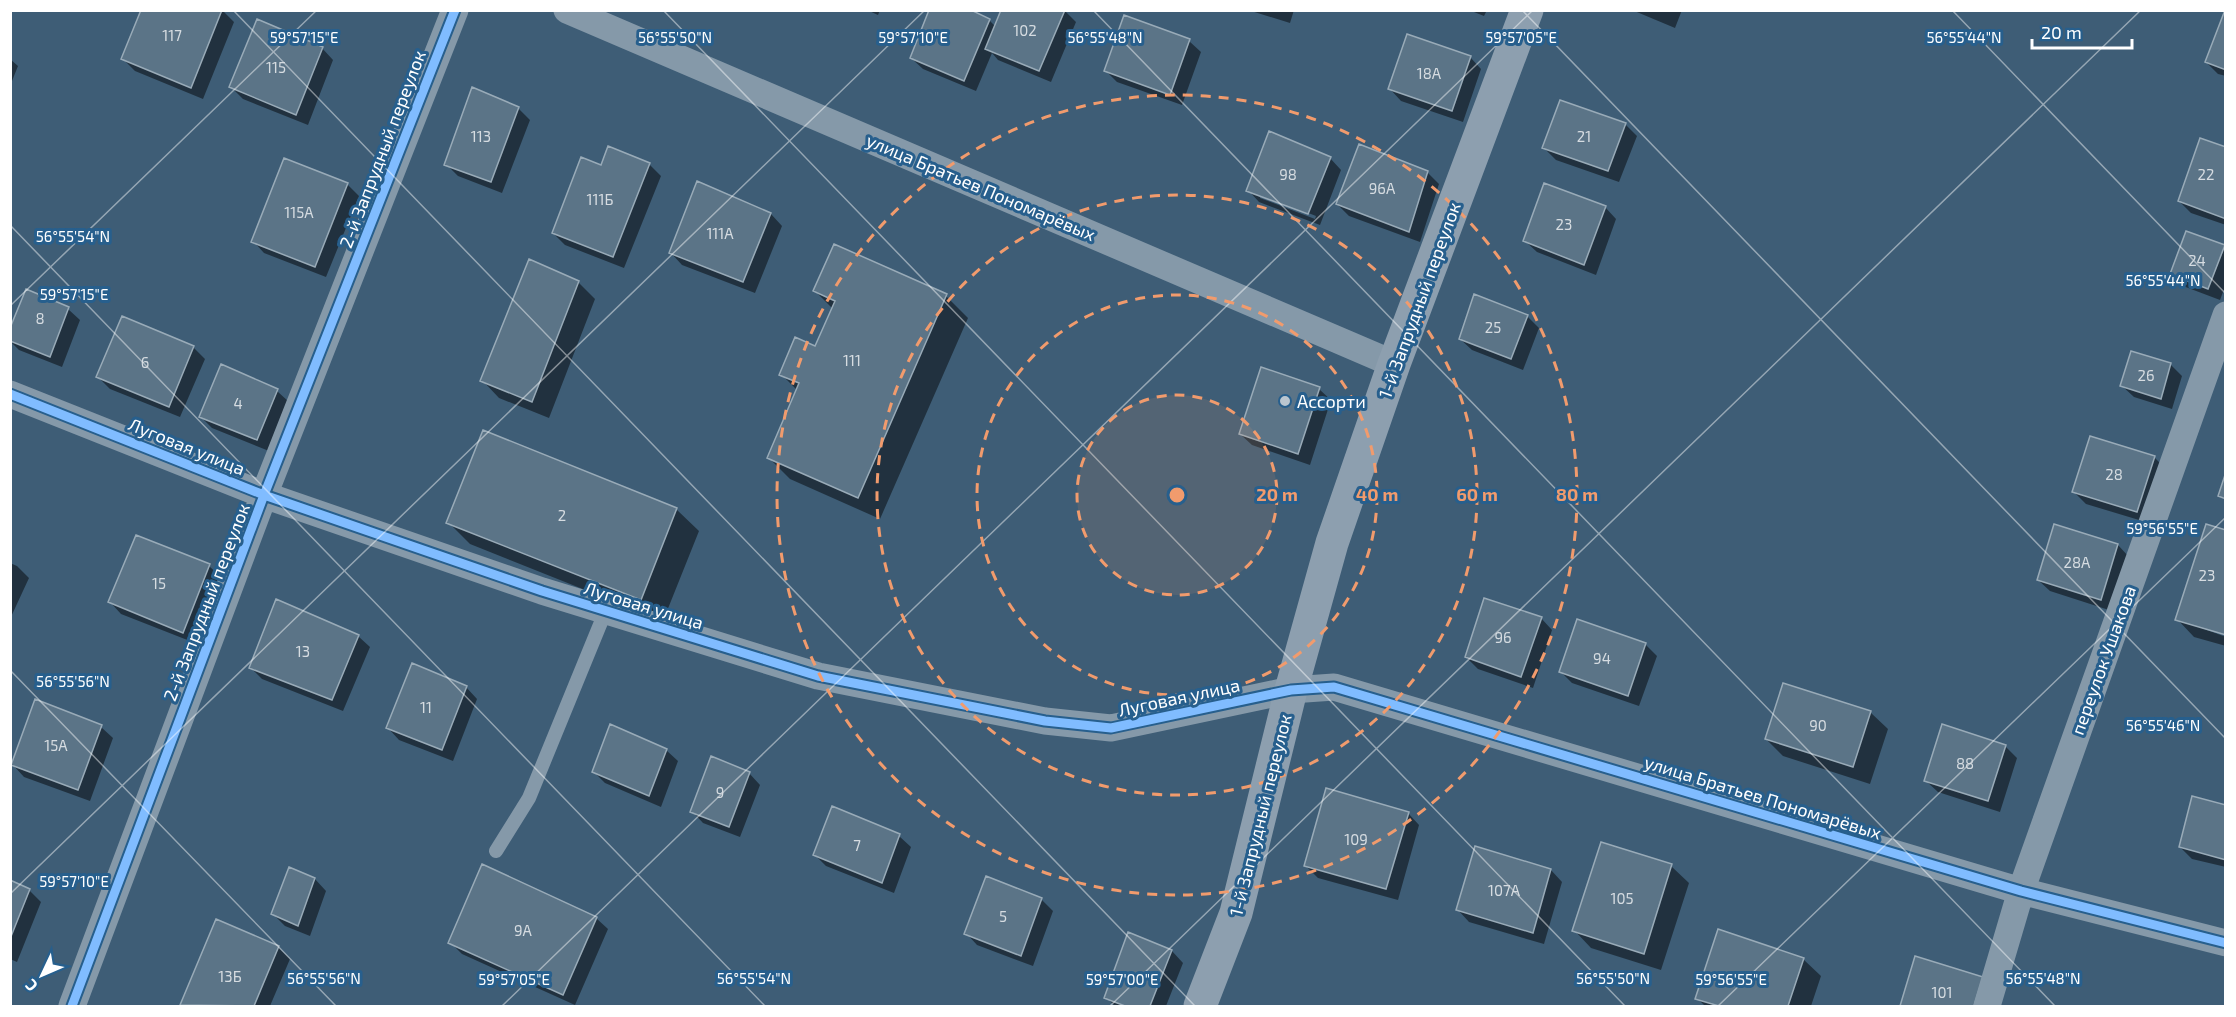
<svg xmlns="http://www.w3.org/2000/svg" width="2236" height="1017" viewBox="0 0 2236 1017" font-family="'Exo 2',sans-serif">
<rect width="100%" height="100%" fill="#3e5d76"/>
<path fill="#0007" fill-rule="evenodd" d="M143 10H222L234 22 203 99 135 71 123 59Z
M867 10H880L878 15Z
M1064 10 1076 22 1051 82 998 60 992 53 976 91 923 69 911 58 989 20 996 27Z
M1248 10H1294L1290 23Z
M1469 10H1487L1484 16Z
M1632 10H1682L1675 28Z
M2226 13V76L2218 74 2206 62Z
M1189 41 1201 52 1182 105 1117 82 1106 71Z
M322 48 333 60 308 125 243 99 231 87Z
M1470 57 1481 69 1463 122 1401 101 1390 89Z
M10 59 18 66 10 86Z
M518 108 530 120 502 193 458 176 446 164Z
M1625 124 1637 136 1619 182 1556 160 1544 148Z
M2226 148V225L2191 213 2179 201Z
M1330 158 1341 170 1320 225 1259 202 1248 190ZM1260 194 1316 216 1315 219 1260 198Z
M649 164 661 176 624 268 565 245 553 233 602 167Z
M1427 172 1439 184 1420 242 1349 216 1337 204Z
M347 184 359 196 326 277 264 253 253 241Z
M1605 207 1616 219 1596 275 1537 252 1525 241Z
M771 214 782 226 755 293 682 265 671 253Z
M2224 247 2226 248V284L2220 300 2183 286 2172 274Z
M578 282 595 299 549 418 499 398 482 380Z
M815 291 946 296 968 318 880 519 790 479 768 457 798 391 781 374 816 348 833 309Z
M68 309 80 320 62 367 19 350 10 341V332Z
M1527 316 1539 328 1523 370 1472 350 1460 339Z
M193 347 205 359 180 417 110 389 98 377Z
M2132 353 2171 365 2182 376 2172 409 2134 397 2122 386Z
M1319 389 1331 400 1310 465 1252 445 1240 434Z
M277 391 289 402 269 451 212 428 200 416Z
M2154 457 2166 469 2149 523 2086 504 2074 492Z
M676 509 699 531 663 621 470 544 448 522Z
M2055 526 2118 545 2129 557 2112 611 2050 591 2038 580Z
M10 563 17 566 29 578 10 619Z
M209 566 221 577 195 643 121 614 110 602Z
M1541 618 1552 630 1533 688 1478 669 1466 657Z
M2177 619 2226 637V646L2194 637Z
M358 636 370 647 343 711 262 679 250 667Z
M1645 644 1657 656 1639 706 1572 683 1561 672Z
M466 687 477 699 453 761 399 740 388 728Z
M1870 712 1888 729 1870 784 1783 756 1766 739Z
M101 727 113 738 90 801 24 777 13 765Z
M2005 746 2017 758 2000 812 1938 792 1926 781Z
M666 750 678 761 661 807 605 783 593 771Z
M749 773 760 785 740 837 703 823 692 811Z
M2226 806V867L2192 859 2180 847Z
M1408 813 1419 825 1398 900 1318 878 1306 866Z
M899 836 911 847 894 893 826 866 815 855Z
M1671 866 1689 883 1661 970 1591 948 1574 930Z
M290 869 315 879 326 891 310 936 285 926 273 914Z
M1551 870 1562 882 1544 944 1469 922 1458 910Z
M10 882 29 890 41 902 17 962 10 959Z
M1041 899 1053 911 1033 966 977 945 966 933Z
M596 918 608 929 575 1005 462 954 450 942Z
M217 921 278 947 290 959 270 1006 182 1005Z
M1129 934 1172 951 1183 963 1166 1006H1115L1106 997Z
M1916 958 1996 1006H1902Z
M1803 959 1821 976 1811 1006H1705L1697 998Z"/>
<path fill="#5b7487" stroke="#99abb8" stroke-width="1.5" d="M141 10H222L191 88 121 59Z
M929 10H971L990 19 964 81 910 58Z
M1001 10H1065L1039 71 985 49Z
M2225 10H2226V70L2205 62Z
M1124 15 1190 39 1170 95 1104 71Z
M257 19 323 47 296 115 229 87Z
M1407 34 1471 56 1452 111 1388 89Z
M472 87 519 107 491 182 444 165Z
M1560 100 1626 123 1608 171 1542 148Z
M1269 131 1331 157 1308 214 1246 191Z
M2200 138 2226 147V219L2178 201Z
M1359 144 1428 171 1409 232 1336 204Z
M608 146 650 163 613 257 552 233 581 157 601 165Z
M284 158 348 183 315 267 251 242Z
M697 181 771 213 743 282 669 253Z
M1544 183 1606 206 1584 265 1523 241Z
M2186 231 2225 245 2208 289 2170 274Z
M834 244 947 294 858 498 767 458 799 383 779 375 795 337 815 346 835 301 813 291Z
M529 259 579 281 532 402 480 381Z
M26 289 69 307 50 357 10 341V328Z
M1474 294 1528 315 1511 359 1459 339Z
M122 316 194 346 169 407 96 377Z
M2131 351 2171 363 2161 399 2120 386Z
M221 364 278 389 257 440 199 417Z
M1261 367 1320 387 1298 454 1239 434Z
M483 430 677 508 641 600 446 523Z
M2090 436 2155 456 2137 512 2072 492Z
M2226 472V499L2218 496Z
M2054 524 2118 544 2101 600 2037 580Z
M2206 524 2226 530V635L2175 620Z
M136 535 210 564 183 633 108 602Z
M1484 598 1542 617 1521 677 1465 657Z
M276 599 359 635 332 700 249 668Z
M1577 619 1646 643 1628 696 1559 672Z
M412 663 467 686 442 750 386 728Z
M1783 683 1871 711 1853 767 1765 739Z
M35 699 102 725 78 790 11 765Z
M610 724 667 749 649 796 592 772Z
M1942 724 2006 745 1988 801 1924 781Z
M711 756 750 772 729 827 690 812Z
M1326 788 1409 812 1386 889 1304 866Z
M2192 796 2226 805V860L2179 847Z
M832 806 900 834 882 883 813 855Z
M1601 842 1672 864 1644 954 1572 931Z
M1475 846 1551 869 1533 933 1456 910Z
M482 864 597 917 563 995 448 943Z
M289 867 315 878 298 926 271 914Z
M986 876 1042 898 1021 956 964 934Z
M10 880 30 889 10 939Z
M216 919 279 946 254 1006 180 1005Z
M1718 929 1804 958 1788 1006H1719L1695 999Z
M1128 932 1172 950 1150 1006H1125L1104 998Z
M1915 956 1983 977 1974 1006H1900Z"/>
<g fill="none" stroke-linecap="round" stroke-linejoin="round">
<path stroke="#8599a9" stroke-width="14" d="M496 851 529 798 606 610"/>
<path stroke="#8599a9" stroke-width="27" d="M567 10 1394 364
M10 394 264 495 542 591 818 676 1045 721 1111 728 1291 690 1334 687 2021 891 2226 943
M72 1006 264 495 455 10
M1987 1006 2021 891 2226 315"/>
<path stroke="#8d9faf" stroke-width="33" d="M1200 1006 1236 913 1291 690 1332 543 1394 364 1527 10"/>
<g stroke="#275f8d" stroke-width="13">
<path id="cycleway" d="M10 394 264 495 542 591 818 676 1045 721 1111 728 1291 690 1334 687 2021 891 2226 943
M72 1006 264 495 455 10"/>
</g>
<use href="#cycleway" stroke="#80bcff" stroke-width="9"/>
</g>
<path fill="none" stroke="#fff" stroke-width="1.5" stroke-opacity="0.45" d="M233 10 1195 1006M663 10 1625 1006M1093 10 2055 1006M1522 10 2226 739M1952 10 2226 294M10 225 765 1006M10 306 317 10M10 670 336 1006M10 894 925 10M502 1006 1533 10M1110 1006 2141 10M1718 1006 2226 517"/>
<circle cx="1177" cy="495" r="100" fill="#f19b6d" fill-opacity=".12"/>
<g fill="none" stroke="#f19b6d" stroke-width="3" stroke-dasharray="10 8">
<circle cx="1177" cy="495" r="100"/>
<circle cx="1177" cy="495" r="200"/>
<circle cx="1177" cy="495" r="300"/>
<circle cx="1177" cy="495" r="400"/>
</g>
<circle fill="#bbc6cf" stroke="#275f8d" stroke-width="2" cx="1285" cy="401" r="6"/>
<g text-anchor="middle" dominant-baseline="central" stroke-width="6" stroke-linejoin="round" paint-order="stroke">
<g font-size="15" fill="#d6dce1">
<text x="1025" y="30">102</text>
<text x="172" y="35">117</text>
<text x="276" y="67">115</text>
<text x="1429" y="73">18А</text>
<text x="481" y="136">113</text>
<text x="1584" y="136">21</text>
<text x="1288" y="174">98</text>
<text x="2206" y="174">22</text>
<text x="1382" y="188">96А</text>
<text x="600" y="199">111Б</text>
<text x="299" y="212">115А</text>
<text x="1564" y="224">23</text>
<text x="720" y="233">111А</text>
<text x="2197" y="260">24</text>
<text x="40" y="318">8</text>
<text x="1493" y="327">25</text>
<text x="852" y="360">111</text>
<text x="145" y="362">6</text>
<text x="2146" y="375">26</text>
<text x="238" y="403">4</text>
<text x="2114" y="474">28</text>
<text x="562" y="515">2</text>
<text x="2077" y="562">28А</text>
<text x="2207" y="575">23</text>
<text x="159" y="583">15</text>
<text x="1503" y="637">96</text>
<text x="303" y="651">13</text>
<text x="1602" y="658">94</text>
<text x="426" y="707">11</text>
<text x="1818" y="725">90</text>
<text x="56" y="745">15А</text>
<text x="1965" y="763">88</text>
<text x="720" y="792">9</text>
<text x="1356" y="839">109</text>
<text x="857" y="845">7</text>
<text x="1504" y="890">107А</text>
<text x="1622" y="898">105</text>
<text x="1003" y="916">5</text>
<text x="523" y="930">9А</text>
<text x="230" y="976">13Б</text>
<text x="1942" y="992">101</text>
</g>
<g font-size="18" fill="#fff" stroke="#275f8d">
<text transform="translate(382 149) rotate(-69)">2-й Запрудный переулок</text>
<text transform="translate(981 187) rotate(23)">улица Братьев Пономарёвых</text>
<text transform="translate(1419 300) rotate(-70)">1-й Запрудный переулок</text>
<text transform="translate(187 446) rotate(22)">Луговая улица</text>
<text transform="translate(206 602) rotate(-69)">2-й Запрудный переулок</text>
<text transform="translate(644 605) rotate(17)">Луговая улица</text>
<text transform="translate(2103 660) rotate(-70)">переулок Ушакова</text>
<text transform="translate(1179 697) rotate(-12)">Луговая улица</text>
<text transform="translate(1763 797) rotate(17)">улица Братьев Пономарёвых</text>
<text transform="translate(1260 815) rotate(-76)">1-й Запрудный переулок</text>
</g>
<g font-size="18" fill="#fff" stroke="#275f8d" text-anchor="start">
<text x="1297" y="401">Ассорти</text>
</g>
</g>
<g font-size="15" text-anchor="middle" fill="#fff" stroke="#275f8d" stroke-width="6" stroke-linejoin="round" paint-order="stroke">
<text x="304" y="43">59°57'15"E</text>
<text x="913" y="43">59°57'10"E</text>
<text x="1521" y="43">59°57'05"E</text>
<text x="675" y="43">56°55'50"N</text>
<text x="1105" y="43">56°55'48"N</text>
<text x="1964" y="43">56°55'44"N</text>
<text x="73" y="242">56°55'54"N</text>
<text x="2163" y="286">56°55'44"N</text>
<text x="74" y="300">59°57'15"E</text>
<text x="2162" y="534">59°56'55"E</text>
<text x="73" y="687">56°55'56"N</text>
<text x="2163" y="731">56°55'46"N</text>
<text x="74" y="887">59°57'10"E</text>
<text x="324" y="984">56°55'56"N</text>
<text x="754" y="984">56°55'54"N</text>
<text x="1613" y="984">56°55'50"N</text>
<text x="2043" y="984">56°55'48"N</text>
<text x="514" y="985">59°57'05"E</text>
<text x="1122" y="985">59°57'00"E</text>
<text x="1731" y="985">59°56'55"E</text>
</g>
<circle cx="1177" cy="495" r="9" fill="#f19b6d" stroke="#275f8d" stroke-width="3"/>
<g font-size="18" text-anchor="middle" font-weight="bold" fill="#f19b6d" stroke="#275f8d" stroke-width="6" stroke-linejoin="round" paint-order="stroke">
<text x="1277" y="501">20 m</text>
<text x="1377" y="501">40 m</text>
<text x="1477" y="501">60 m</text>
<text x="1577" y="501">80 m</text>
</g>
<rect width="2236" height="1017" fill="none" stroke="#ffffff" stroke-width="24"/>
<g transform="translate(42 975) rotate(226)" stroke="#275f8d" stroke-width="4.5" paint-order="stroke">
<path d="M0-4.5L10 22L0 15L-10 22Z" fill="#ffffff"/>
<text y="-9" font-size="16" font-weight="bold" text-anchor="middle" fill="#ffffff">С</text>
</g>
<path d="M2032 39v9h100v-9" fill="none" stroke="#ffffff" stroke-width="3"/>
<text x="2041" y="39" font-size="18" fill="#ffffff" stroke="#275f8d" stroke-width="4.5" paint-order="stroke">20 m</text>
</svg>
